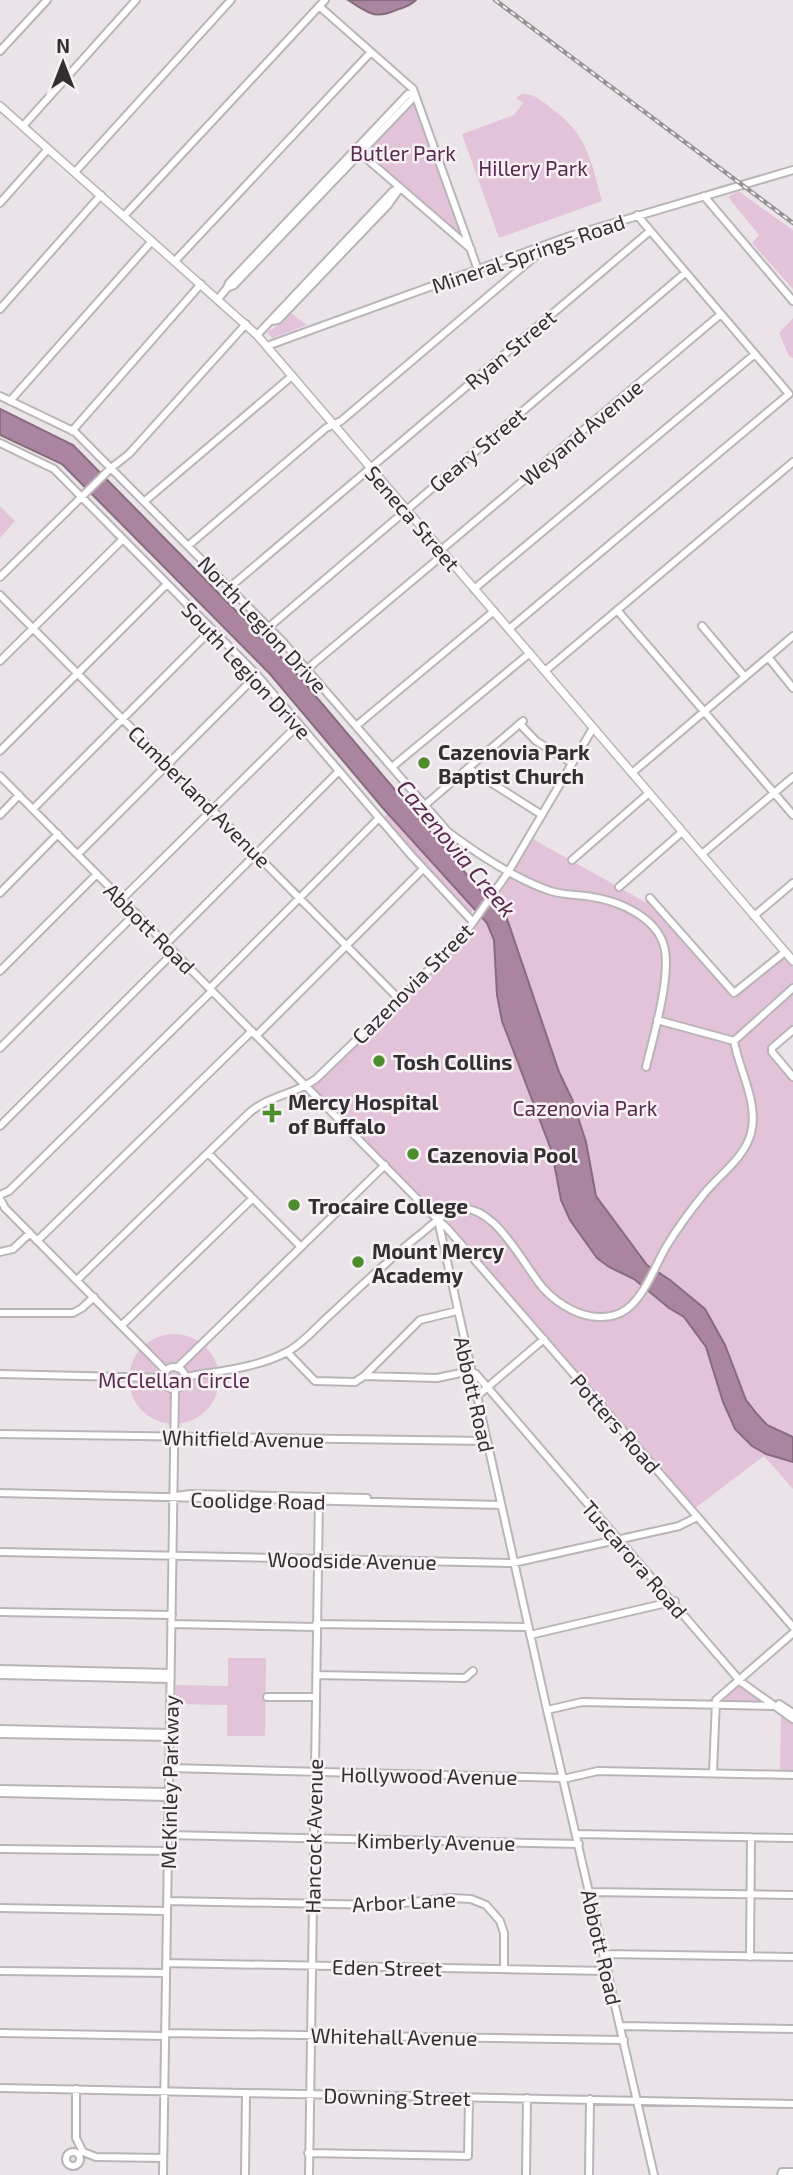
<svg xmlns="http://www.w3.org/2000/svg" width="793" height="2175" viewBox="0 0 793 2175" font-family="'Exo 2',sans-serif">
<rect width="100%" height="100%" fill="#eae4e8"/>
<path fill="#e2c3d9" d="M522 94C534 93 542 101 551 108 587 134 591 160 602 201L499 238 462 134 514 115 523 103 516 98Z
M411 103 414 104 465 240 364 153Z
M738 191 793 230V289L752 243 759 235 728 197Z
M291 313 307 325 272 338 267 332 282 323Z
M793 318V358L789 356 779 333Z
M0 506 15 521 0 538Z
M413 794 446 834 464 848 454 859 405 801Z
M388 814 474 909 470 914 383 818Z
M531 838 645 902 648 900 733 998 783 955 793 967V1025L767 1049 793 1080V1489L764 1456 694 1509 435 1213 312 1087 453 953 501 893Z
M129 1379a45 45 0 1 1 90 0a45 45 0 1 1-90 0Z
M228 1658H266L265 1736H227V1705L176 1704V1685L228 1686Z
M739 1683 761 1700V1701L721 1702 720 1700Z
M781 1714 793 1722V1772L780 1771Z"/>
<path fill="#ab85a0" stroke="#876b7f" stroke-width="2" d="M348 0H416C409 7 404 7 396 10 374 20 367 12 348 0Z
M0 409 73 445 291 667 484 895 503 907 559 1072 572 1099 586 1142 596 1196 647 1265 670 1280 705 1309 725 1345 746 1400 757 1414 767 1425 793 1437V1462L766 1454 752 1446 735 1429 723 1402 706 1347 684 1317 669 1308 634 1279 609 1267 597 1258 570 1220 561 1200 552 1152 502 1021 497 995 494 940 487 923 382 807 270 674 62 464 0 435Z"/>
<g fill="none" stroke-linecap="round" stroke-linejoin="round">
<g stroke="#b9b4b8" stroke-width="10">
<path id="minor" d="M319 6 413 89 478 270
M0 51 47 0
M23 126 136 0
M359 152 471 249
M75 172 231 0
M704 196 793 301
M0 203 48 149
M637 215 789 394
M124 216 325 0
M175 261 371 52
M227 288 234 285 412 99 414 93
M218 299 227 288 229 283 408 94 414 93
M0 309 101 195
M272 321 278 320 388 205 400 188
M257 335 393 191 400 188
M267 346 570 236 793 170
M0 396 75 432 283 642 448 832C475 852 513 877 545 889 561 896 576 894 592 897 619 901 656 917 664 946 672 974 653 1038 646 1067
M10 401 152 241
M72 431 201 284
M0 443 54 469 257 675 410 854 473 922
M145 501 292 376
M189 545 326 428 341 421 546 247
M441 550 721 314
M0 577 111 468 129 454 246 324
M230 587 650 231
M474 589 755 354
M0 595 398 998
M617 610 793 815
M702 626 745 677
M269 627 685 273
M509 629 789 394
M768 657 793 688
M0 661 123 539
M307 669 444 554
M545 671 793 462
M520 724 536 741 572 763
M356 726 494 611
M0 751 167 584
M392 767 530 653
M468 768 542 815
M632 773 793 636
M0 776 438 1220 547 1710 654 2175
M425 805 523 721
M33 809 212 629
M0 815 19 795
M78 854 257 675
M702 854 793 777
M572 860 649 793
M619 887 682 832
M0 893 58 834
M650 898 734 993 785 952
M122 899 299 724
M754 916 793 883
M166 944 339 771
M0 971 97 874
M210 988 379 818
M657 1020 734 1041
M793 1030 772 1048V1052L793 1077
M257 1035 423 869
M734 1041 793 988
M0 1048 136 913
M0 1126 174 952
M208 1153 301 1247
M0 1195 9 1191 212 991
M0 1199 5 1208 166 1371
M438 1220 447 1228 793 1627
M37 1241 252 1031
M0 1252 13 1249 30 1233
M77 1280 249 1113C270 1095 294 1095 316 1079L438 961 471 925 507 874 593 728
M0 1313H73L82 1308 94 1297
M122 1325 252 1199
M287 1352 315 1381 355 1382 364 1376 437 1378 470 1371 476 1374 741 1682 793 1719
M163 1378a11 11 0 1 1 22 0a11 11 0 1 1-22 0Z
M177 1368 385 1165
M0 1374 164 1378
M364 1376 420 1320 457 1311
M185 1377C218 1371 257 1368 287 1352 304 1343 317 1326 331 1314 361 1286 390 1258 422 1233 431 1226 441 1215 452 1211 491 1195 523 1265 543 1288 551 1297 560 1304 572 1310 588 1318 611 1321 627 1309 645 1295 655 1266 666 1247 677 1229 690 1211 703 1195 719 1175 744 1159 751 1133 759 1103 739 1070 734 1041
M476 1397 544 1339
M0 1434 486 1441
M0 1493 501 1505
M176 1496 191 1494 367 1498
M0 1552 513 1563 679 1526 697 1517
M0 1612 172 1615
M171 1624 316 1627
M316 1624 528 1627
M530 1635 675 1601
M0 1669 170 1673
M0 1675 170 1679
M316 1675 465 1678 473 1671
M267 1697H315
M779 1704 793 1713
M547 1710 582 1702 772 1706
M0 1729 170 1733
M0 1734 170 1737
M169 1768 563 1778
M713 1773 716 1700 793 1633
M563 1779 598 1771 793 1775
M0 1789 168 1792
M0 1793 168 1797
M576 1834 793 1838
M168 1835 579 1844
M0 1849 168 1851
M590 1892 793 1895
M167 1901 384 1905 451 1898 471 1899 486 1905 500 1921 504 1933V1969
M0 1908 167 1911
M604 1954 793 1957
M750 1957 751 1837
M166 1963 608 1971
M0 1971 166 1973
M621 2026 793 2029
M0 2033 165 2036
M165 2033 624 2040
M0 2088 793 2104
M76 2089V2138L83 2152 96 2157 163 2158
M66 2159a7 7 0 1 1 14 0a7 7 0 1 1-14 0Z
M308 2153 468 2156 469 2097
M163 2175 175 1389
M245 2175 246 2093
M309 2175 319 1497
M526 2175 527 2098
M589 2175 590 2099
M781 2175 782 2172H793"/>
</g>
<g stroke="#b9b4b8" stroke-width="10">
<path id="major" d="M0 106 257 335 793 961"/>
</g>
<use href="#minor" stroke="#fff" stroke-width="6"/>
<use href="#major" stroke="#fff" stroke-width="7"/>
<g stroke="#969194" stroke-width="4.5">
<path id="rail" d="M495 0 793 223"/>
</g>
<use href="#rail" stroke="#f7f1f5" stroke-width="2" stroke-dasharray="5" stroke-linecap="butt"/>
</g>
<g fill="#4d8d2e" stroke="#f7f1f5" stroke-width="2.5">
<circle cx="424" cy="763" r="7"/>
<circle cx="379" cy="1061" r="7"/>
<path d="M268.5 1102.5h7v7h7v7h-7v7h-7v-7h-7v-7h7z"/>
<circle cx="413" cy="1154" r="7"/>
<circle cx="294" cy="1205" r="7"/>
<circle cx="358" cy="1262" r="7"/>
</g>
<g text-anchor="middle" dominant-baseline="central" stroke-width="5" stroke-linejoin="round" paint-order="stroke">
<g font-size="21" fill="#5a294f" stroke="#f7f1f5">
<text x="403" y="152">Butler Park</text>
<text x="533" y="167">Hillery Park</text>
<text x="585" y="1107">Cazenovia Park</text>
<text x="174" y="1379">McClellan Circle</text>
</g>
<g font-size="21" fill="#322f31" stroke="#f7f1f5">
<text transform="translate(528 253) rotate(-19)">Mineral Springs Road</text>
<text transform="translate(510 349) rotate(-40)">Ryan Street</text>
<text transform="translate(581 432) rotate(-40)">Weyand Avenue</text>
<text transform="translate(477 449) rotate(-40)">Geary Street</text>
<text transform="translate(413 518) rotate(49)">Seneca Street</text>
<text transform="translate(263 624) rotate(47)">North Legion Drive</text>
<text transform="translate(247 670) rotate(47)">South Legion Drive</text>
<text transform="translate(200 796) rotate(45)">Cumberland Avenue</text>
<text transform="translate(150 928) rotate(45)">Abbott Road</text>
<text transform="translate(412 983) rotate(-45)">Cazenovia Street</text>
<text transform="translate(475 1394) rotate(77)">Abbott Road</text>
<text transform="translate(616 1423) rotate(49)">Potters Road</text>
<text transform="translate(243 1438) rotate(1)">Whitfield Avenue</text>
<text transform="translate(258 1500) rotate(1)">Coolidge Road</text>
<text transform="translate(635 1559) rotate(49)">Tuscarora Road</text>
<text transform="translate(352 1560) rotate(1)">Woodside Avenue</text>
<text transform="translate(429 1775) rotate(1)">Hollywood Avenue</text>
<text transform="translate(169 1782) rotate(-89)">McKinley Parkway</text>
<text transform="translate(313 1836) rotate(-89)">Hancock Avenue</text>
<text transform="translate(436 1841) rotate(1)">Kimberly Avenue</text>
<text transform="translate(404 1901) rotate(-3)">Arbor Lane</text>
<text transform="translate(602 1947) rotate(77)">Abbott Road</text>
<text transform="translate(387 1967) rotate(1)">Eden Street</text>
<text transform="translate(394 2036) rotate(1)">Whitehall Avenue</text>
<text transform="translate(397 2096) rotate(1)">Downing Street</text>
</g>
<g font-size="21" font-weight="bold" fill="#322f31" stroke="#f7f1f5" text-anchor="start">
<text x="438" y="751">Cazenovia Park<tspan x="438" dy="24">Baptist Church</tspan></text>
<text x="393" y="1061">Tosh Collins</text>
<text x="288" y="1101">Mercy Hospital<tspan x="288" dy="24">of Buffalo</tspan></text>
<text x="427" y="1154">Cazenovia Pool</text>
<text x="308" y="1205">Trocaire College</text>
<text x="372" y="1250">Mount Mercy<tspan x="372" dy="24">Academy</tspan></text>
</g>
<g font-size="23" font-style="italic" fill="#59284f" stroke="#f7f1f5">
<text transform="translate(457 848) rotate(50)">Cazenovia Creek</text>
</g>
</g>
<g transform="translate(63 63)" stroke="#f7f1f5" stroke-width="5" paint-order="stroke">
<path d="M0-5L12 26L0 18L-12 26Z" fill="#322f31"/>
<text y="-10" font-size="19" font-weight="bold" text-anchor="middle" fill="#322f31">N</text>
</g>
</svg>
